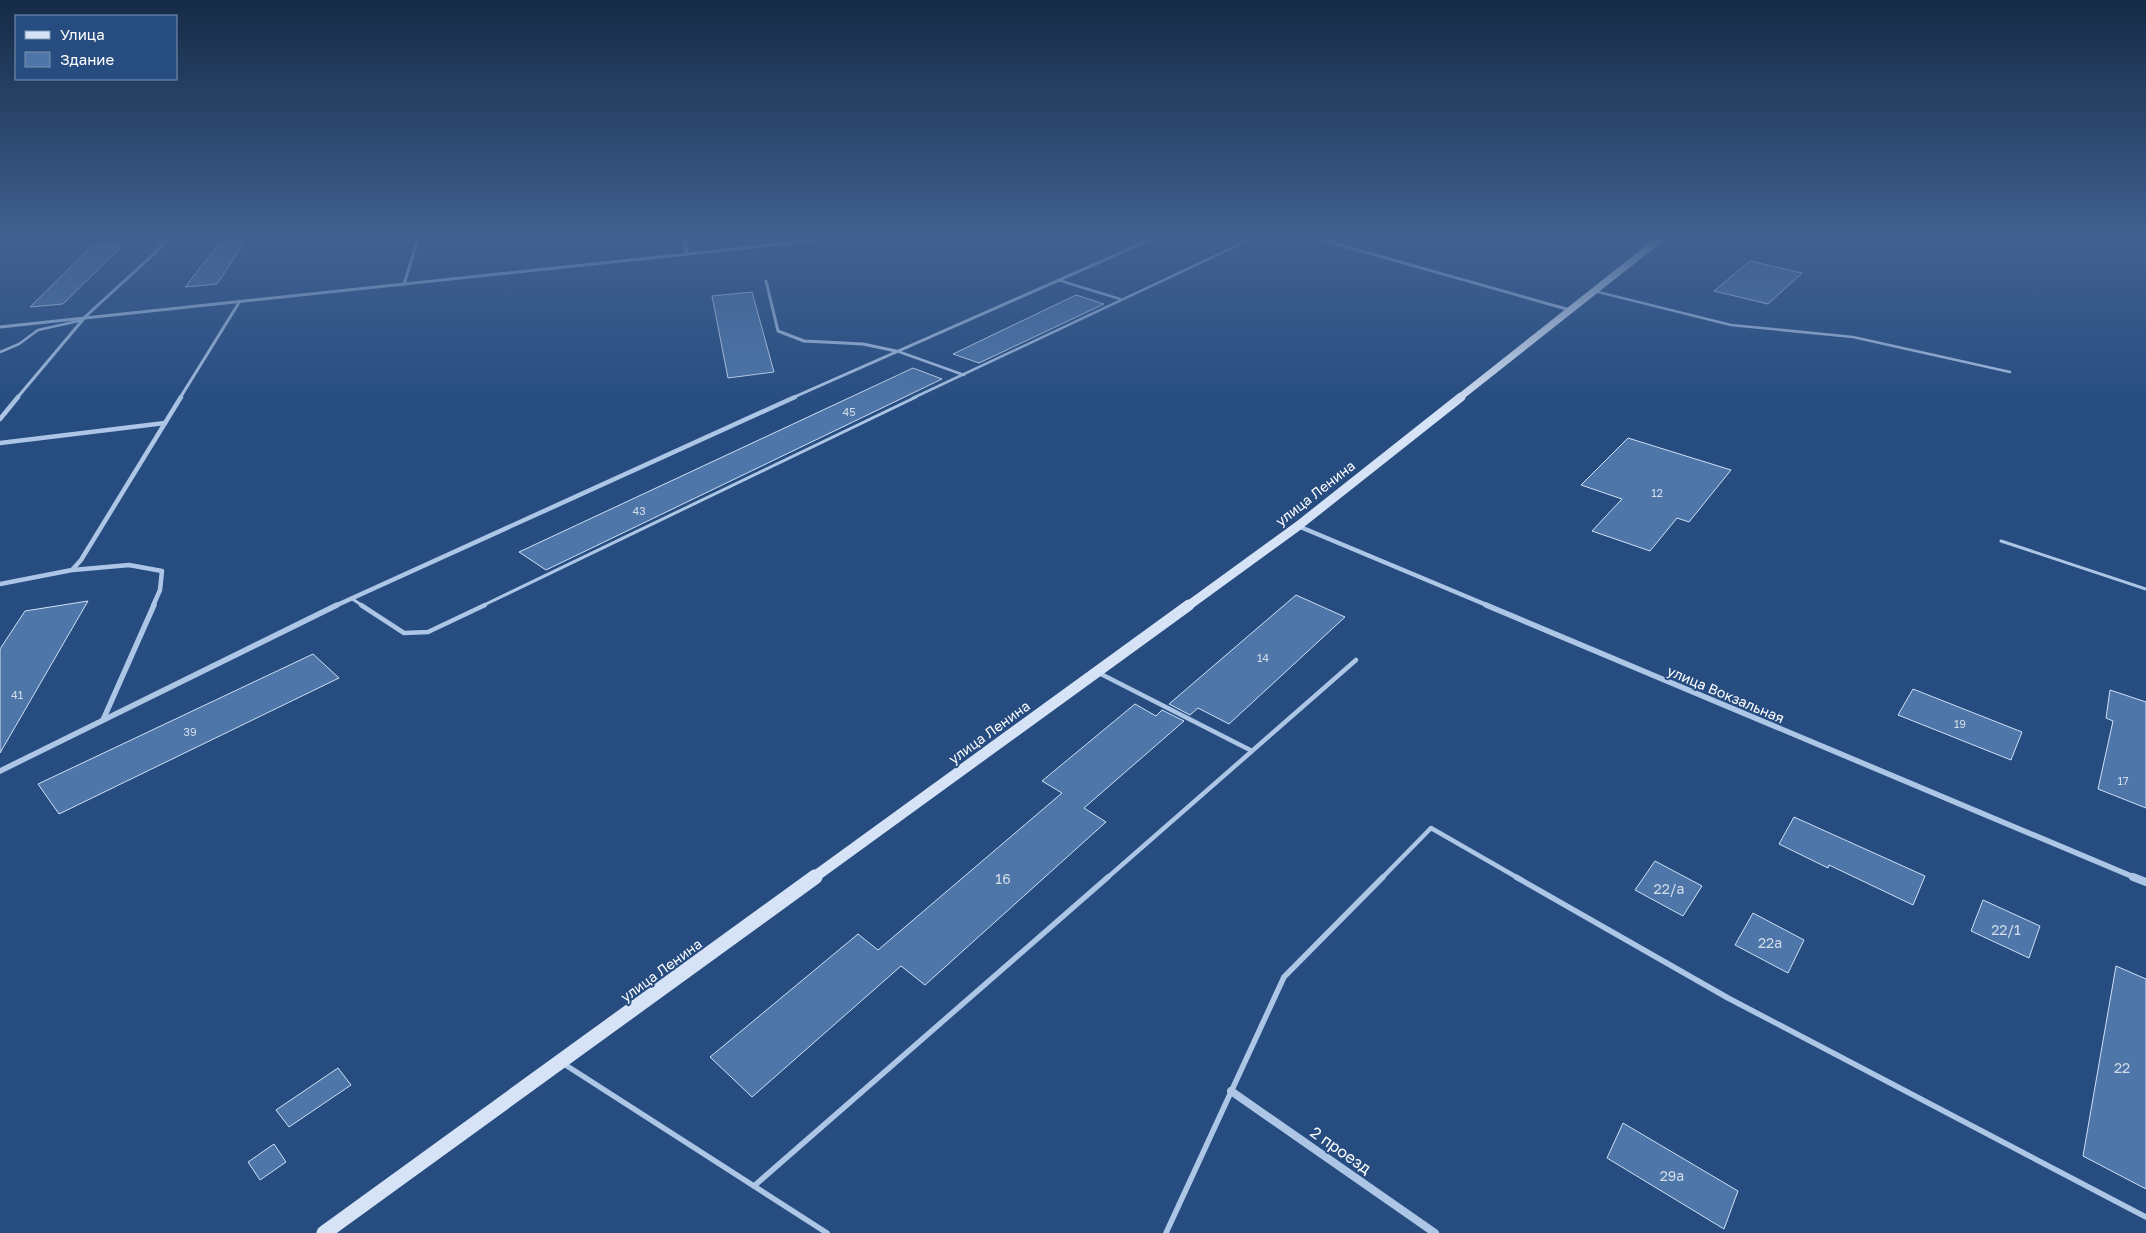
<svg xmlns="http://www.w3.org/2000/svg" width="2146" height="1233" viewBox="0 0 2146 1233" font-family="'Golos Text',sans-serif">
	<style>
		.building { fill: #4e76a9; stroke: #d0e0f5 }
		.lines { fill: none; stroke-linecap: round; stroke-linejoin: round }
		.lane-far3 { stroke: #adc6e6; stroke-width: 2.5 }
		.lane-far2 { stroke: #adc6e6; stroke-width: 3 }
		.lane-far1 { stroke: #adc6e6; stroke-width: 4.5 }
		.lane { stroke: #adc6e6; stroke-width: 5.5 }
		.street-far3 { stroke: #adc6e6; stroke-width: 3 }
		.street-far2 { stroke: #adc6e6; stroke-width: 4.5 }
		.street-far1 { stroke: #adc6e6; stroke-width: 5.5 }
		.street { stroke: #adc6e6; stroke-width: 8 }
		.secondary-far3 { stroke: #d6e3f6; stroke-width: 7 }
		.secondary-far2 { stroke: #d6e3f6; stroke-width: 9 }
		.secondary-far1 { stroke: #d6e3f6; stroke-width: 11 }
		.secondary { stroke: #d6e3f6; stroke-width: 15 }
		.labels { text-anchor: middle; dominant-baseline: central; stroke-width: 4; stroke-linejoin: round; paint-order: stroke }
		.number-label { font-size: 11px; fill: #d3ddea }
		.street-label { font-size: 14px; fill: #fff; stroke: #264c80 }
		.near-number-label { font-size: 14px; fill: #d3ddea }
		.near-street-label { font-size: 16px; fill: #fff; stroke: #264c80 }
	</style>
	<rect width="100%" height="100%" fill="#264c80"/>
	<g class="building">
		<polygon points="244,243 217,284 185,287 218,245"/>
		<polygon points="123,245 63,304 30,307 91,247"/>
		<polygon points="1750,261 1802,273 1768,304 1714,291"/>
		<polygon points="752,292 774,372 728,378 712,296"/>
		<polygon points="1076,295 1104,304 979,363 953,354"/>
		<polygon points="913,368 942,379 546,570 519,552"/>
		<polygon points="1628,438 1731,470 1689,522 1677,518 1650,551 1592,531 1622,499 1581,485"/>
		<polygon points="1296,595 1345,617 1229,724 1198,708 1190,715 1169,704"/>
		<polygon points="88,601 0,753 0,649 25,611"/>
		<polygon points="313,654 339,678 59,814 38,784"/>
		<polygon points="1913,689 2022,732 2011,760 1898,715"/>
		<polygon points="2110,690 2146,702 2146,808 2098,789 2113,721 2106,718"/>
		<polygon points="1135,704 1156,716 1162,710 1184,721 1084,808 1106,822 925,985 901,966 752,1097 710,1057 858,934 878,950 1062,793 1042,781"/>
		<polygon points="1794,817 1925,876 1913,905 1829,865 1828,868 1779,844"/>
		<polygon points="1655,861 1702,886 1683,916 1635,890"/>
		<polygon points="1983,900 2040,926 2029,958 1971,931"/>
		<polygon points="1753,913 1804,940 1788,973 1735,945"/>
		<polygon points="2116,966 2146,979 2146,1189 2083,1156"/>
		<polygon points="338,1068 351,1085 289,1127 276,1110"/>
		<polygon points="1623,1123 1738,1191 1724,1229 1607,1158"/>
		<polygon points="274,1144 286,1162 260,1180 248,1162"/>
	</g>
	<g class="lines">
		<g class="lane-far3">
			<polyline points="1058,280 1120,299"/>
			<polyline points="1594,291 1731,325 1853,337 2010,372"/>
			<polyline points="897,351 964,375"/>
			<polyline points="0,352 19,344 38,330 83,320"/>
			<polyline points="913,398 1251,239"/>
		</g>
		<g class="lane-far2">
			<polyline points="2001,541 2146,589"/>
			<polyline points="351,598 363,606"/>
			<polyline points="482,606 916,397"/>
		</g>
		<g class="lane-far1">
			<polyline points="361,605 404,633 428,632 485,605"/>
			<polyline points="1099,673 1252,751"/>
			<polyline points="1107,878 1356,660"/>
			<polyline points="1382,878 1431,828 1518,878"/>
		</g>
		<g class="lane">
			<polyline points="1516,877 1728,998 2146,1217"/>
			<polyline points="564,1064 827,1233"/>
			<polyline points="754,1186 1108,877"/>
			<polyline points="1166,1233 1284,977 1383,877"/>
		</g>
		<g class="street-far3">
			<polyline points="684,239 687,255"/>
			<polyline points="1319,239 1570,310"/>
			<polyline points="766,281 778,331 804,341 863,344 896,351"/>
			<polyline points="404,284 418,239"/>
			<polyline points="0,327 829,239"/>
			<polyline points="17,398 86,316 156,252 166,239"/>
			<polyline points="180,398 240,301"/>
			<polyline points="792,398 1152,239"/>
		</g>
		<g class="street-far2">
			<polyline points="0,419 18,397"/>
			<polyline points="0,443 165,423"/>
			<polyline points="1298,526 1489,606"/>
			<polyline points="73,570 129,565 162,571 160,590 153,606"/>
			<polyline points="0,584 72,570 81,560 181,397"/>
			<polyline points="335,606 795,397"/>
		</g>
		<g class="street-far1">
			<polyline points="1486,605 2136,878"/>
			<polyline points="103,720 154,605"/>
			<polyline points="0,771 337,605"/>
		</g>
		<g class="street">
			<polyline points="2133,877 2146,882"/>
			<polyline points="1231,1091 1435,1233"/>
		</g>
		<polyline class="secondary-far3" points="1459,398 1660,239"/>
		<polyline class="secondary-far2" points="1188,606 1298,526 1461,397"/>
		<polyline class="secondary-far1" points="813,878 1189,605"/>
		<polyline class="secondary" points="324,1233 815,877"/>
	</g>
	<linearGradient id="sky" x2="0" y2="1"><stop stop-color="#152a46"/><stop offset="0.58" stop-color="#416191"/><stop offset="1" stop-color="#416191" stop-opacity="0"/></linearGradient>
	<rect width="2146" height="412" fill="url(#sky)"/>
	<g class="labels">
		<g class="number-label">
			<text x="849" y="411">45</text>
			<text x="1657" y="492">12</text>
			<text x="639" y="510">43</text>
			<text x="1263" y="657">14</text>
			<text x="17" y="694">41</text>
			<text x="1960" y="723">19</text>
			<text x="190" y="731">39</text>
			<text x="2123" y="780">17</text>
		</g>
		<g class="street-label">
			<text transform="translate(1315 493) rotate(-38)">улица Ленина</text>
			<text transform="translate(1726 694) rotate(23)">улица Вокзальная</text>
			<text transform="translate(989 732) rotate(-36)">улица Ленина</text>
			<text transform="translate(661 970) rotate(-36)">улица Ленина</text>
		</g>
		<g class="near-number-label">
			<text x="1003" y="878">16</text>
			<text x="1669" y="888">22/а</text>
			<text x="2006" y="929">22/1</text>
			<text x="1770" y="942">22а</text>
			<text x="2122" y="1067">22</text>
			<text x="1672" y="1175">29а</text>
		</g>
		<g class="near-street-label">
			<text transform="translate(1341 1150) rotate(35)">2 проезд</text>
		</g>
	</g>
	<rect x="15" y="15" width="162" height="65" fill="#264c80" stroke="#7d94b3"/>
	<rect x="25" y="31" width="25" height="8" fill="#d6e3f6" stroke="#7d94b3"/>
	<text x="60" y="40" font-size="15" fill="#ffffff">Улица</text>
	<rect x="25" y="52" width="25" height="15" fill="#4e76a9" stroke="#7d94b3"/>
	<text x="60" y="65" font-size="15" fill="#ffffff">Здание</text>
</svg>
